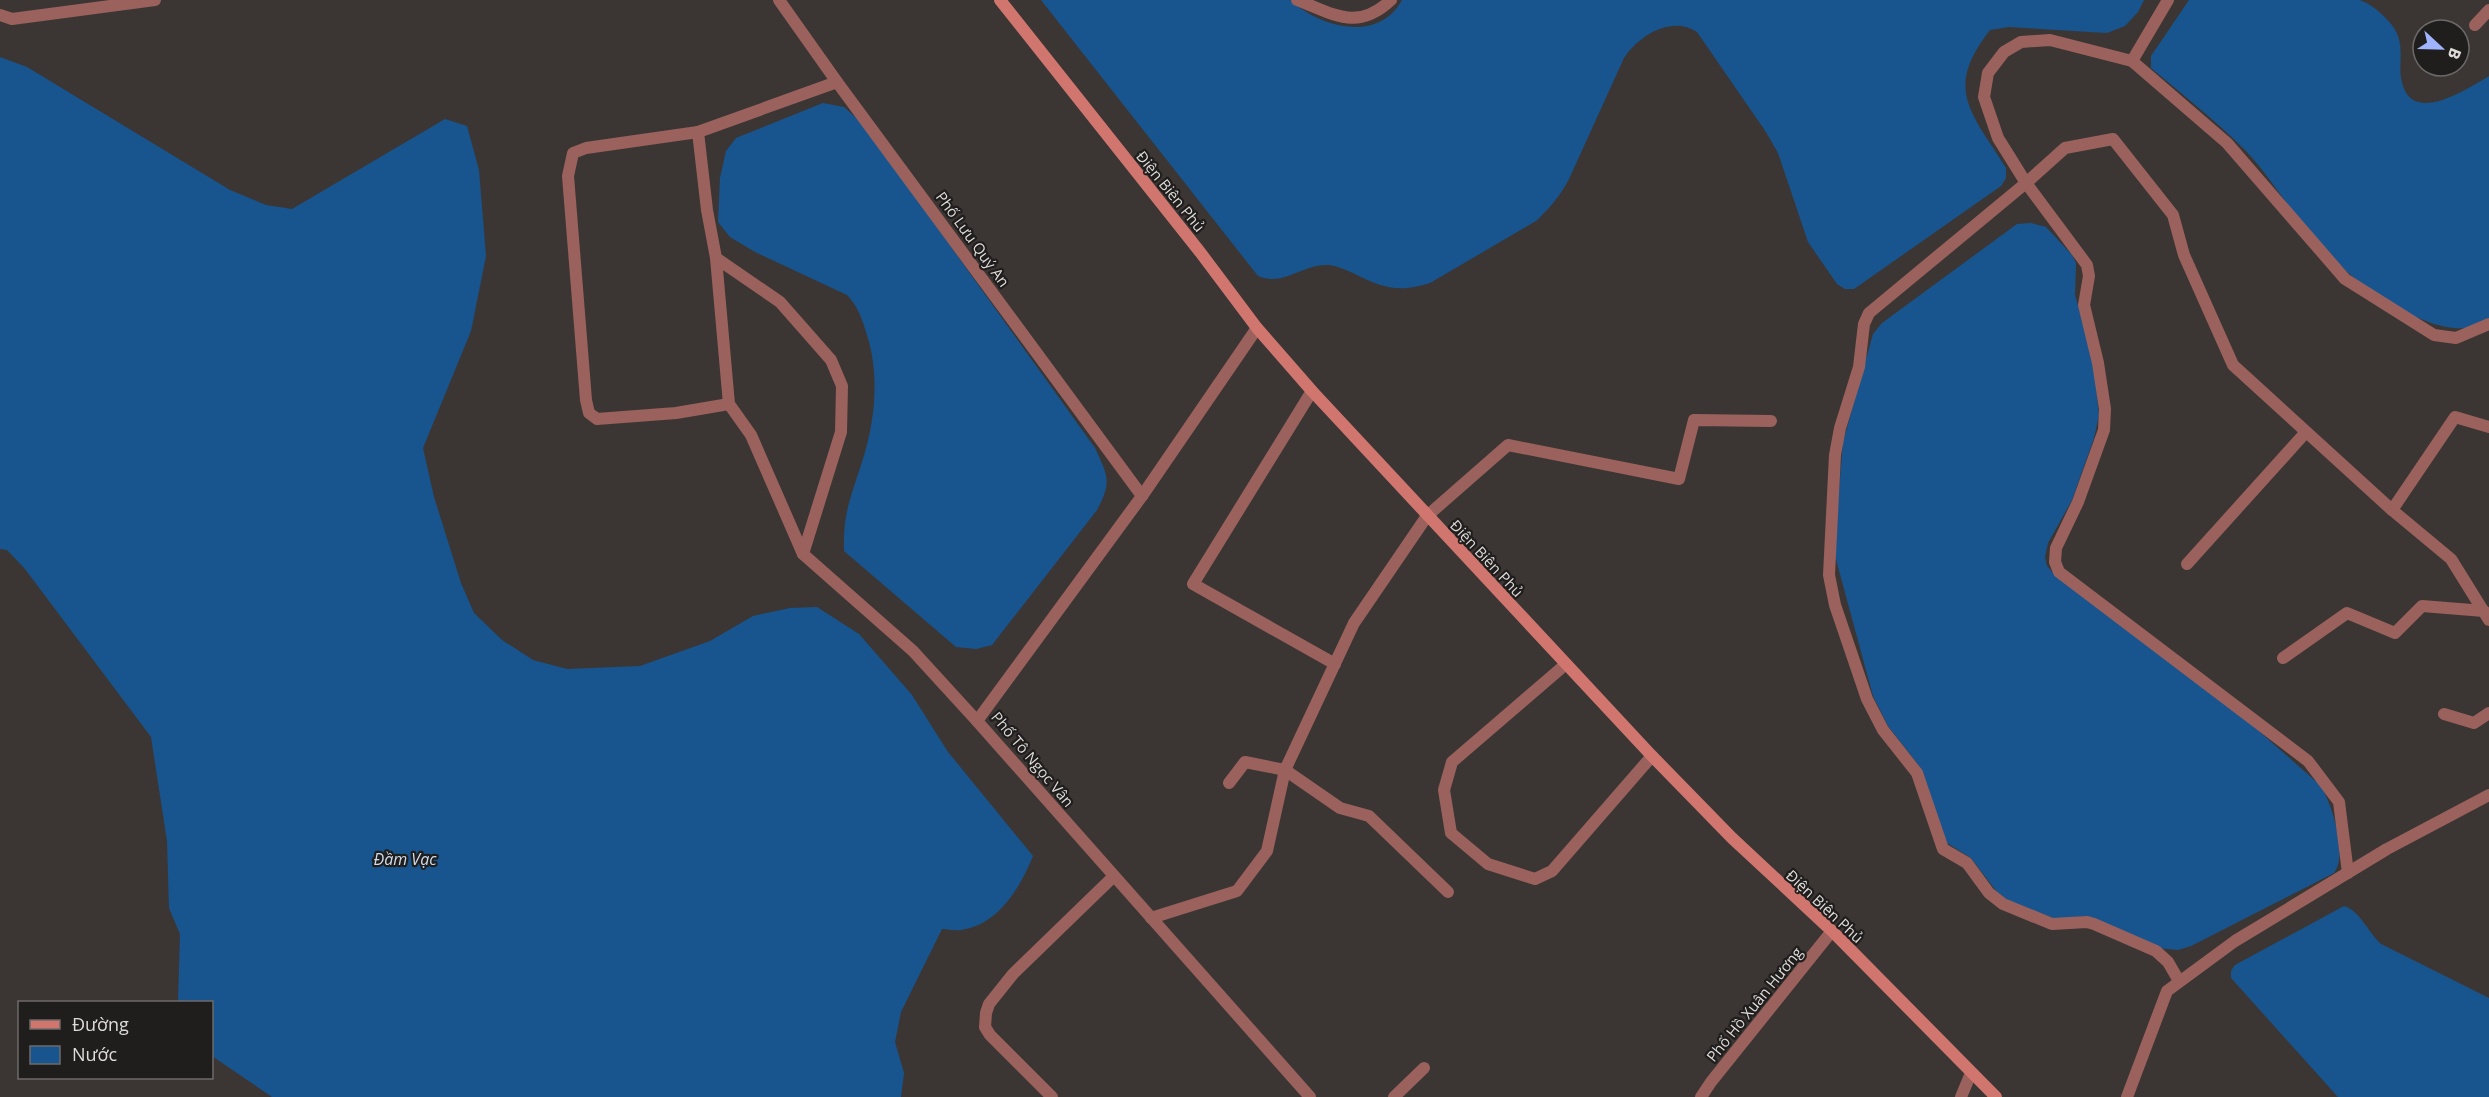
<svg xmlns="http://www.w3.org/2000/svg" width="2489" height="1097" viewBox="0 0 2489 1097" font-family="'Open Sans',sans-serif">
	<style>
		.water { fill: #18558e }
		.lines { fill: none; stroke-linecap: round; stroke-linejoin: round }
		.lane { stroke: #9b615c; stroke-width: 12 }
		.street { stroke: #9b615c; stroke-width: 12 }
		.secondary { stroke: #d1766f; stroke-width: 12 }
		.labels { text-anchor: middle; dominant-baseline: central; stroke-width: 4.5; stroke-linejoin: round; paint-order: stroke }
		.street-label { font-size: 15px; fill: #dedbd9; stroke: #201e1d }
		.water-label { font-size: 16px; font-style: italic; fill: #ceddee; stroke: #201e1d }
	</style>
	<rect width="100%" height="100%" fill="#3b3634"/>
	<g class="water">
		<path d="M 1041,0 L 1290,0 C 1320,27 1378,44 1402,0 L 2144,0 L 2138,12 L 2125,26 L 2107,33 L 2009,27 L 1990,30 C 1943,90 1972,113 2006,168 L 2006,178 L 2001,186 L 1854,289 L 1845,289 L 1837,284 L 1808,242 L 1778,153 L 1766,132 L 1697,32 C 1672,15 1639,35 1624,58 L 1569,179 C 1560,196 1550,208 1536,221 L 1430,283 C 1398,293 1383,288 1355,274 C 1346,270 1338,266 1329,265 C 1303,263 1284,287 1258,276 Z"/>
		<path d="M 2189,0 C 2231,0 2272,0 2313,0 C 2327,0 2346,0 2359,0 C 2372,3 2394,23 2398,36 C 2404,53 2397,70 2403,86 C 2415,124 2469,88 2489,76 L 2489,318 C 2484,321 2478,325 2473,327 C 2425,338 2347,277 2317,243 C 2291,213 2272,178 2244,149 C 2215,120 2182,94 2151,68 L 2151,56 Z"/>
		<path d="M 0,57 L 27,67 L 230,190 L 266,205 L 292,209 L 445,119 L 467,126 L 479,170 L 486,256 L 471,331 L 423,448 L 434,497 L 461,583 L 474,613 L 502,640 L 533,660 L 567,669 L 640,666 L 710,641 L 753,616 L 790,608 L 817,607 L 859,634 L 912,695 L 948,752 L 1033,856 C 1020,888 998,925 961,930 C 955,931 948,929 942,929 L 901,1012 L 895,1042 L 904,1073 L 901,1097 L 272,1097 L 212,1056 L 212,1002 L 178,1002 L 180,934 L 169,908 L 167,841 L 151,737 L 25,569 L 7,550 L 0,549 Z"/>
		<path d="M 823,103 L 844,107 L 863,124 L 1095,448 C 1108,476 1112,482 1097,510 L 992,645 L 976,649 L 956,647 L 844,551 C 843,512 851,497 862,462 C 875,422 880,376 867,335 C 862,319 859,308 847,295 L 755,252 L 730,237 L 718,222 L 720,178 L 726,151 L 736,138 Z"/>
		<path d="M 2031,223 L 2046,227 L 2072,255 L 2076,263 L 2075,295 L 2093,360 L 2099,415 L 2094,438 L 2072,500 L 2048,543 L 2045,557 L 2047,566 L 2054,574 L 2253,726 L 2320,785 C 2332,803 2348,855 2334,873 L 2191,946 L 2178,950 L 2157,948 L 2087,916 L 2056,919 L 2010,902 L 1997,892 L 1971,858 L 1947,843 L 1920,767 L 1888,726 L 1873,696 L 1834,552 L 1843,442 L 1873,334 L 1882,323 L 2017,224 Z"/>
		<path d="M 2344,906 C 2360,911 2368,932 2381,944 L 2489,998 L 2489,1097 L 2338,1097 L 2231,978 L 2231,971 L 2235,965 Z"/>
	</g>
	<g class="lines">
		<polyline class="lane" points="698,132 586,148 573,153 568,176 586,400 589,413 597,419 676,413 729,404"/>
		<g class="street">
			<polyline points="779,0 837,82 1142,496"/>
			<path d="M 1297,0 C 1334,14 1357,32 1391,0"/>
			<polyline points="0,15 12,19 155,0"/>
			<polyline points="2475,25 2489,10"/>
			<polyline points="2132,61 2168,0"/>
			<polyline points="716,258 729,404 751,435 803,554 913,651 977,721"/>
			<polyline points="1257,328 1142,496 977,721 1310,1097"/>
			<polyline points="1312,391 1193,584 1335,664"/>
			<polyline points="2392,510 2455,417 2489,427"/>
			<polyline points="803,554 841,432 842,386 831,360 780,302 716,258 707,210 698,132 837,82"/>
			<polyline points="2187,564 2306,432"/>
			<polyline points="2283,658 2347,613 2395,633 2422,606 2484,611"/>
			<polyline points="1566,664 1452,762 1444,790 1451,833 1488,864 1535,879 1552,871 1652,756"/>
			<polyline points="2444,714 2474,723 2489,713"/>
			<polyline points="1229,783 1245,762 1285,770 1340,808 1369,816 1448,892"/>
			<polyline points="2348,873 2339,802 2308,761 2059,572 2055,562 2056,548 2078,502 2104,430 2105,409 2098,363 2084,305 2089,276 2087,265 2026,183 1998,138 1984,97 1988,73 2004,52 2021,42 2050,40 2132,61 2227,143 2345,279 2434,335 2456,338 2489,324"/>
			<polyline points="1151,918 1237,891 1267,851 1285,770 1354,623 1427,516 1508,445 1679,479 1694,420 1771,421"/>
			<polyline points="2179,981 2168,962 2156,951 2094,924 2087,922 2052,924 2003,904 1989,893 1967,863 1943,849 1917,773 1883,730 1867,699 1835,605 1829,575 1835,455 1840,428 1859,367 1864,324 1869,313 2026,183 2065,148 2113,139 2173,215 2184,255 2233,365 2392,510 2451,559 2489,620"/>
			<polyline points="1052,1097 990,1035 985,1027 986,1013 989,1004 1013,974 1114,876"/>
			<polyline points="1394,1097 1424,1068"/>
			<polyline points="1701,1097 1711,1082 1832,931"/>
			<polyline points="1961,1097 1971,1073"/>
			<polyline points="2127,1097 2167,991 2235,941 2387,849 2489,795"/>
		</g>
		<polyline class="secondary" points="1000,0 1200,252 1257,328 1312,391 1652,756 1732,838 1832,931 1996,1097"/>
	</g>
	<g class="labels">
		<g class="street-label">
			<text transform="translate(1171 191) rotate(51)">Điện Biên Phủ</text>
			<text transform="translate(973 239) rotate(54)">Phố Lưu Quý An</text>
			<text transform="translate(1487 558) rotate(47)">Điện Biên Phủ</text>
			<text transform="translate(1033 759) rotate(50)">Phố Tô Ngọc Vân</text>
			<text transform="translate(1825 906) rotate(43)">Điện Biên Phủ</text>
			<text transform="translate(1754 1004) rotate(-51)">Phố Hồ Xuân Hương</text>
		</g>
		<g class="water-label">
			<text x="405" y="859">Đầm Vạc</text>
		</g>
	</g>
	<rect x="18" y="1001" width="195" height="78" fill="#201e1d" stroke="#6c6a68" stroke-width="1.5"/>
	<rect x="30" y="1020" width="30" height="9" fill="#d1766f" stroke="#6c6a68" stroke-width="1.5"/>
	<text x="72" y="1031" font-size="18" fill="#dedbd9">Đường</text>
	<rect x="30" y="1046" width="30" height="18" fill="#18558e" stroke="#6c6a68" stroke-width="1.5"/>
	<text x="72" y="1061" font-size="18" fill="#dedbd9">Nước</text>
	<g transform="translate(2441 48) rotate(112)"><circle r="28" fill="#201e1d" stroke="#6c6a68" stroke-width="1.5"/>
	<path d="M0-4.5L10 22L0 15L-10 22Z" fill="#a0b3fd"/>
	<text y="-9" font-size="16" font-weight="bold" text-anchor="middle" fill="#dedbd9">B</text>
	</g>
</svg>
